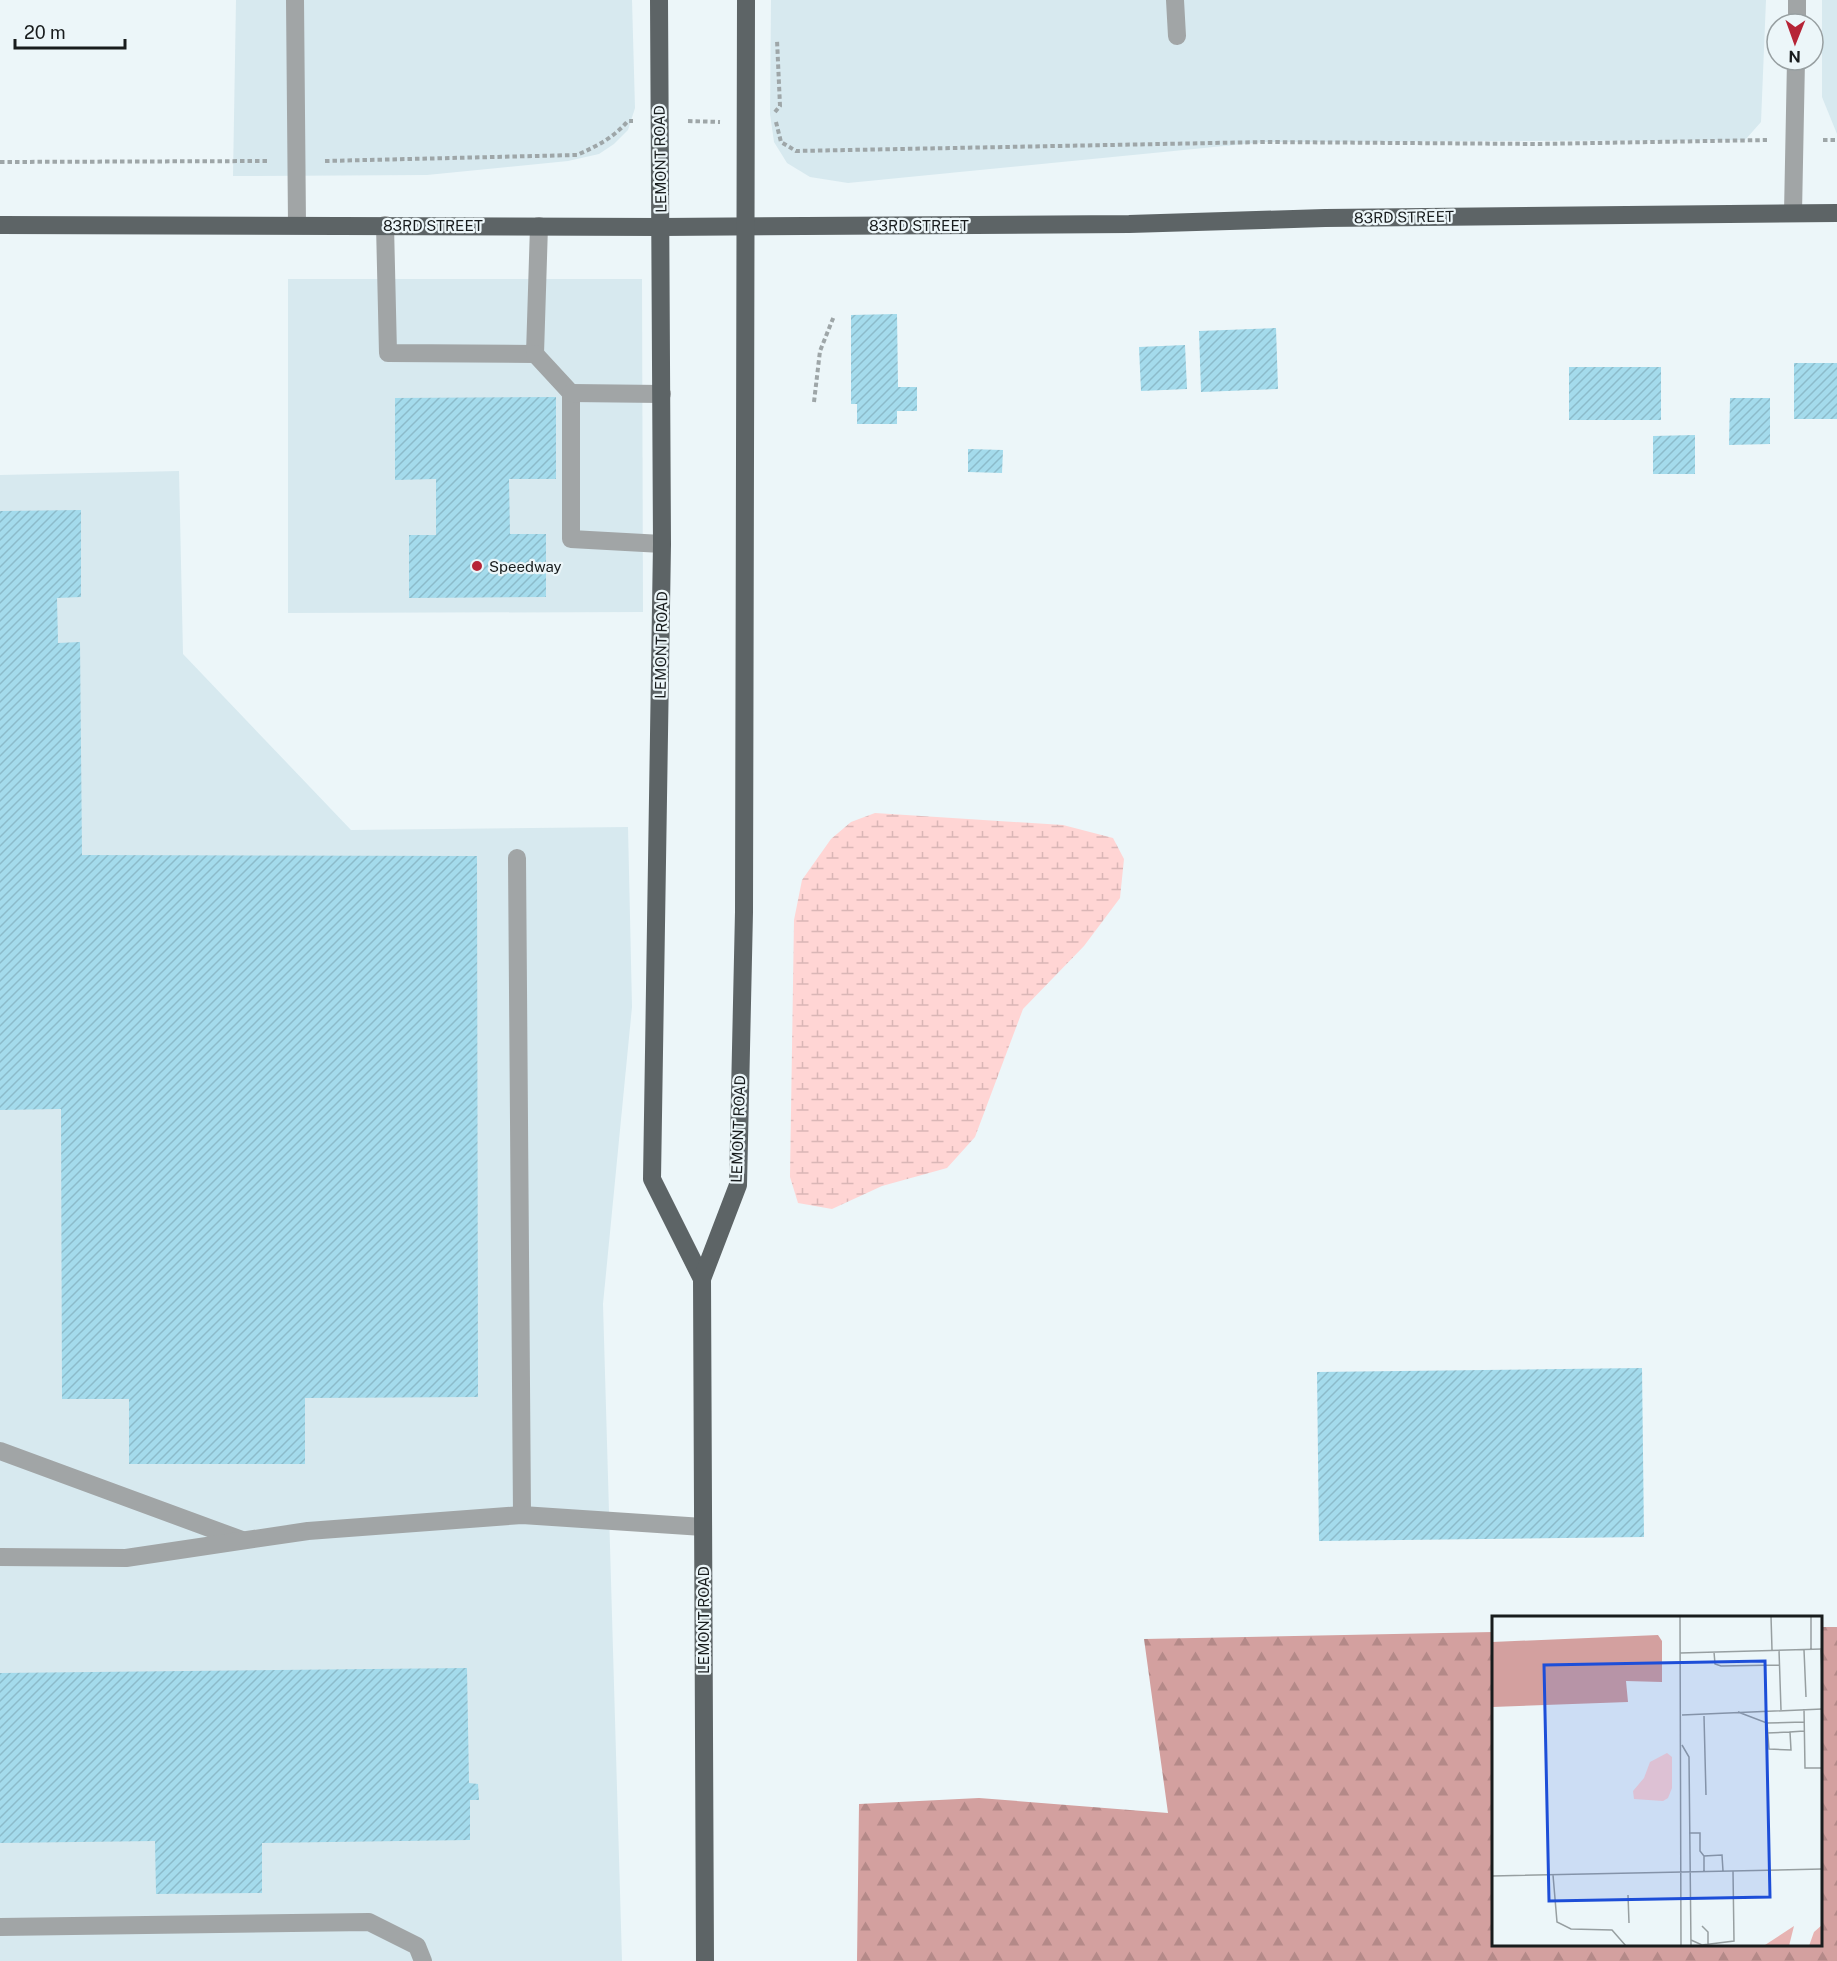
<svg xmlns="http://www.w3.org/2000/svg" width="1837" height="1961" viewBox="0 0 1837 1961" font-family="'Public Sans',sans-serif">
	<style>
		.built { fill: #d7e9ef }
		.forest { fill: url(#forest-firs) }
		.wetland { fill: url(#wetland-marsh) }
		.building { fill: url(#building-hatch) }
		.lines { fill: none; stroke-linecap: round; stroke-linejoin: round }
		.path { stroke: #9ea6a8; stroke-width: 4; stroke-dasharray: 4.5 3; stroke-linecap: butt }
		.minor { stroke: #a1a5a6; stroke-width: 18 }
		.major { stroke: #5d6466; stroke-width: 18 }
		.poi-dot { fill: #b62436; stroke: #ecf6f9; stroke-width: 2 }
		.labels { text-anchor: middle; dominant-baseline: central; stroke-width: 4.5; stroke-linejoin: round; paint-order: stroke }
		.street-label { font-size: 15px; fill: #181c1d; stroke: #ecf6f9 }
		.poi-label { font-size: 15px; fill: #181c1d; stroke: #ecf6f9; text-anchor: start }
		.inset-road { fill: none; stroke: #979fa1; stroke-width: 1.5 }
		.view { fill: #1d4ed8; fill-opacity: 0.15; stroke: #1d4ed8; stroke-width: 3 }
		.inset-edge { fill: none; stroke: #181c1d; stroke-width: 3 }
	</style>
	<defs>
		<pattern id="forest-firs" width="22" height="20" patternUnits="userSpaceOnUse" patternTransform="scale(1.5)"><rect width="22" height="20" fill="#d3a09f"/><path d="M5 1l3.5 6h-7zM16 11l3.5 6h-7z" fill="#b48988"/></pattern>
		<pattern id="wetland-marsh" width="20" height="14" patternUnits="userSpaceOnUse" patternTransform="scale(1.5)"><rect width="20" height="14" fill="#ffd5d4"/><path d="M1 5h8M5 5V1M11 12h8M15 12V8" fill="none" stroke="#dab6b6"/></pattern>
		<pattern id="building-hatch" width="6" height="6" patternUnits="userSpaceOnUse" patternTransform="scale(1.5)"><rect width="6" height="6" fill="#a4dbec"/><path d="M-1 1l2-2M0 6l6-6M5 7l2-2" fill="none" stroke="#8cbbca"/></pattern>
	</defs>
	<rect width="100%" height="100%" fill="#ecf6f9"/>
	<g class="built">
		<polygon points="236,0 632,0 635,108 628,130 614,144 599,154 568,161 427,175 233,176"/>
		<polygon points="771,0 1766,0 1761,122 1745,140 1265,142 848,183 810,177 787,163 774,142 770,114"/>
		<polygon points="1822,0 1837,0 1837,134 1822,97"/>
		<polygon points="288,279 642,279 643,612 288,613"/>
		<polygon points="179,471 183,654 351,830 628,827 632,1007 603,1304 622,1961 0,1961 0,475"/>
	</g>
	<polygon class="forest" points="1821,1627 1837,1627 1837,1961 857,1961 859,1804 979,1798 1168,1813 1144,1639 1493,1632 1494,1944 1820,1944"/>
	<polygon class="wetland" points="875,813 1063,825 1113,838 1124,859 1120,898 1084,946 1023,1009 975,1137 947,1168 882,1186 832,1209 798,1203 790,1177 794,920 802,880 831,839 851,822"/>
	<g class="building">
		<polygon points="897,314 898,387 917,387 917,411 897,411 897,424 857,424 857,404 851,404 851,315"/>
		<polygon points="1276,328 1278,389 1201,392 1199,331"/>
		<polygon points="1185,345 1187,389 1141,391 1139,347"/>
		<rect x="1794" y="363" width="43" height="56"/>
		<rect x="1569" y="367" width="92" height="53"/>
		<polygon points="556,397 556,479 509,479 510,534 546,534 546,597 409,598 409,535 436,535 436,479 395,480 395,398"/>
		<polygon points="1730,398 1770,398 1770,444 1729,445"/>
		<polygon points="1695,435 1695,474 1653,474 1653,436"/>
		<polygon points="968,449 1003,450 1002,473 968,472"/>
		<polygon points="81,510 81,597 57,598 58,643 80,642 82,855 477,856 478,1397 305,1398 305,1464 129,1464 129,1399 62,1399 61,1109 0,1110 0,511"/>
		<polygon points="1642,1368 1644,1537 1319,1541 1317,1372"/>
		<polygon points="467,1668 469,1783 478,1784 479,1800 470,1800 470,1840 262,1843 262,1893 156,1894 155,1841 0,1843 0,1673"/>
	</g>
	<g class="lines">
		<g class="path">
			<polyline points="775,112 780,106 777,40"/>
			<polyline points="688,121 720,122"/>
			<polyline points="776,122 781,142 796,151 1265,142 1538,144 1767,140"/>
			<polyline points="1823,140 1837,140"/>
			<path d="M 325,161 L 577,155 C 597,146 613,138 628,121 L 633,121"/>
			<polyline points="0,162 269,161"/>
			<polyline points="814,402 820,351 834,316"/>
		</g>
		<g class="minor">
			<polyline points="295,0 297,224"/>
			<polyline points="1175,0 1177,36"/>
			<polyline points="1797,24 1797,0"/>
			<polyline points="1793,213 1796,60"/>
			<polyline points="385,225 388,353 535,354 539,226"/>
			<polyline points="535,354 571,393 571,539 662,544"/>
			<polyline points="571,393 662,394"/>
			<polyline points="517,858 522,1515"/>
			<polyline points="0,1451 242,1540"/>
			<polyline points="0,1557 126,1558 308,1531 522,1515 703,1527"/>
			<polyline points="0,1927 369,1922 417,1946 423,1961"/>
		</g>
		<g class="major">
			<polyline points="659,0 662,544 652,1179 702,1279"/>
			<polyline points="0,225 661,227 1129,224 1325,218 1837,213"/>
			<polyline points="705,1961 702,1279 738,1185 744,912 746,0"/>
		</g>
	</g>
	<circle class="poi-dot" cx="477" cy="566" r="6"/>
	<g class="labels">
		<g class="street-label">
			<text transform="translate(660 159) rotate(-91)">LEMONT ROAD</text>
			<text transform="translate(1404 217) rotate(-1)">83RD STREET</text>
			<text x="433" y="225">83RD STREET</text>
			<text x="919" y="225">83RD STREET</text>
			<text transform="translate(661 645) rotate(-89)">LEMONT ROAD</text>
			<text transform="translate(738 1129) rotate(-88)">LEMONT ROAD</text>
			<text transform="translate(703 1620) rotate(-90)">LEMONT ROAD</text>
		</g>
		<g class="poi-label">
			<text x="489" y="566">Speedway</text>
		</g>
	</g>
	<g transform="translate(1492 1616)">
		<rect width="330" height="330" fill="#ecf6f9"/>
		<path d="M 166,19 L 170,25 L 170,66 L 134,65 L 136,86 L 0,91 L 0,26 Z" fill="#d3a09f"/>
		<path d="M 175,137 L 180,141 L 180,172 L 176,182 L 171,185 L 142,183 L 141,175 L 152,162 L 158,146 Z" fill="#ffd5d4"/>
		<path d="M 330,309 L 330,330 L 317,330 L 322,316 ZM 302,310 L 297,330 L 273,330 L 273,329 Z" fill="#e7b3b2"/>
		<path class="inset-road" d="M 188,0 L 189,330M 279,0 L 280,34M 319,33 L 319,0M 329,33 L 330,60M 287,34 L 289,94M 312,34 L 314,81M 222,36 L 223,48 L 229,50 L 287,49M 188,37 L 330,33M 312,93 L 313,152 L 330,152M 246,96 L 275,107 L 277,133 L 299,134 L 298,116 L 312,115M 190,99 L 330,93M 212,100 L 214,179M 275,107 L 312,106M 275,117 L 298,116M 190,129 L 197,141 L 199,330M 197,217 L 208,217 L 208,235 L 212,240M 212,255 L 212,240 L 230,239 L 231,255M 61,259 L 65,306 L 79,313 L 120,314 L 134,330M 0,260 L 330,253M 136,279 L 137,307M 210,310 L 216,316 L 216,328M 199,324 L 210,329 L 242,325 L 241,255"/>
		<path class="view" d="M 273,45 L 278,281 L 57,285 L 52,49 Z"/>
		<rect width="330" height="330" class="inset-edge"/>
	</g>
	<g transform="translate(1795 42) rotate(181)"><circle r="28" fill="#ecf6f9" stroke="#979fa1" stroke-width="1.5"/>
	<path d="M0-4.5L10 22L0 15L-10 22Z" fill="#b62436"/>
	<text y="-9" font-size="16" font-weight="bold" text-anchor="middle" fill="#181c1d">N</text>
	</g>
	<path d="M15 39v9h110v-9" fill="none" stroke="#181c1d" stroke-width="3"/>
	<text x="24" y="39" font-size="18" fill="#181c1d" stroke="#ecf6f9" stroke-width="4.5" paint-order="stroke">20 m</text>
</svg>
